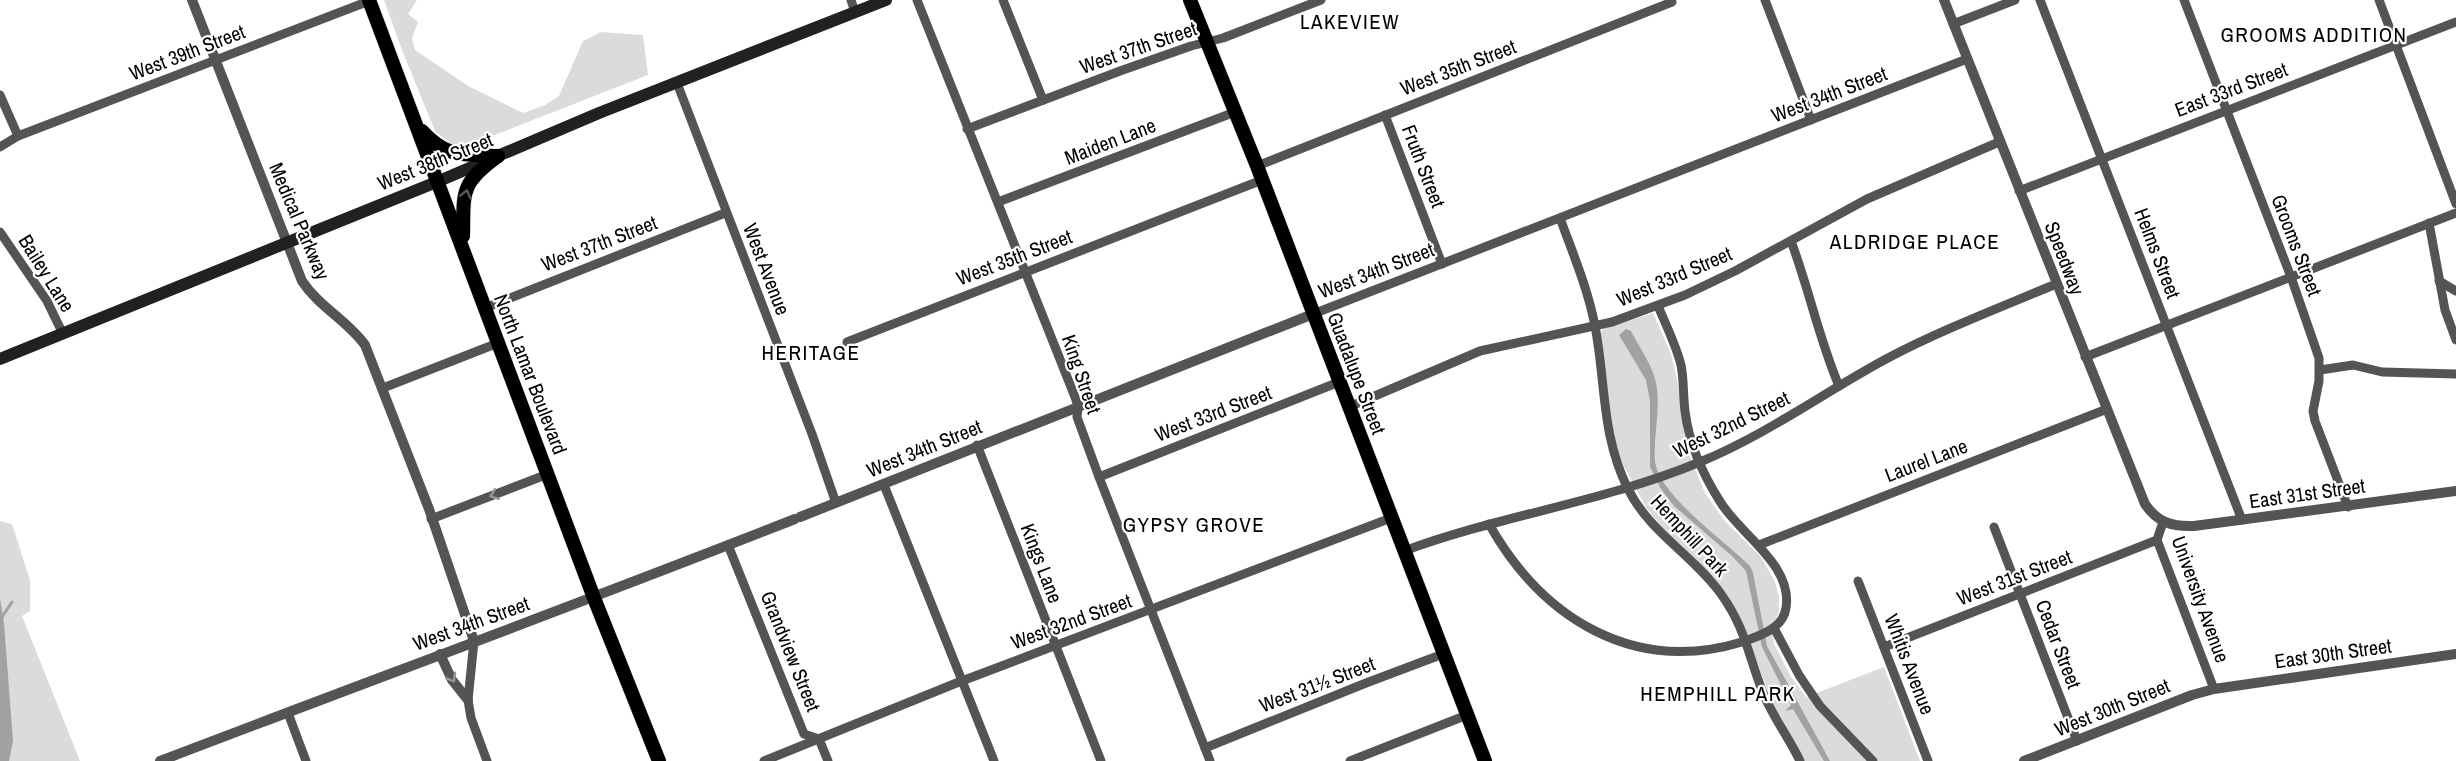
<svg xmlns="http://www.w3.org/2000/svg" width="2456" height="761" viewBox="0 0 2456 761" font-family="'Archivo Narrow',sans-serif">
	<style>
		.green { fill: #dbdbdb }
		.water { fill: #a2a2a2 }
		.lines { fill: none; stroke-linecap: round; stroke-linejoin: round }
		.stream { stroke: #a2a2a2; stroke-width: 3 }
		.primary-casing { stroke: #dbdbdb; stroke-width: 15 }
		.minor { stroke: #545454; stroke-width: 9 }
		.tertiary { stroke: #545454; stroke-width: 10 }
		.secondary { stroke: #212121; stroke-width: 12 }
		.primary { stroke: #000; stroke-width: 14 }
		.oneway { stroke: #595959 }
		.oneway2 { stroke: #989898 }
		.labels { text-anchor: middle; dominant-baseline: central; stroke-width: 4.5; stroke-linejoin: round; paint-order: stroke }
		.street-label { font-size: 20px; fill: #000; stroke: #fff }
		.neighbourhood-label { font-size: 21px; letter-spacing: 1.5px; fill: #000; stroke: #fff }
	</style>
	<rect width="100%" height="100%" fill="#fff"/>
	<g class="green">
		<polygon points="384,0 417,0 408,14 418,22 412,38 415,50 468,86 523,113 545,105 559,96 583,41 601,32 643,35 648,75 464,147 453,146 435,131 402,50"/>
		<polygon points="1653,313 1671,354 1677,379 1686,447 1705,493 1724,520 1761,557 1775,582 1779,596 1779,612 1772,628 1774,644 1791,677 1806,697 1884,667 1920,761 1803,761 1774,707 1740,617 1715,578 1664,529 1647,509 1621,461 1613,433 1609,408 1601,332 1603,329"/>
		<polygon points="0,521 12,524 30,580 30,611 22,616 80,761 0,761"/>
	</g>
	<g class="water">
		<path d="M 1626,329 L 1631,331 C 1640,349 1655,368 1657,389 C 1660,413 1653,438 1655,462 C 1660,496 1725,541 1750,566 L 1753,573 L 1767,646 L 1830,761 L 1824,761 L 1793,709 L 1785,711 L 1791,705 L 1762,647 L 1746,571 L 1732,556 L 1674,506 L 1661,489 L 1650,467 L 1650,401 L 1646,380 L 1619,335 Z"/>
		<polygon points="0,598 4,623 13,741 9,761 0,761"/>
	</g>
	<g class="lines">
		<polyline class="stream" points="0,620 12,602"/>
		<defs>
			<g id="primary">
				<polyline points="369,0 594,598 659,761"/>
				<polyline points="1190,0 1257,166 1485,761"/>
				<path d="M 422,131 C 448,159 462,154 498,156"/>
				<path d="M 463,236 C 464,193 459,184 498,156"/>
			</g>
		</defs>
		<use href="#primary" class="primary-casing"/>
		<g class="minor">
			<polyline points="851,0 855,12"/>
			<polyline points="917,0 1075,397 1078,406 1077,417 1099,477 1210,761"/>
			<polyline points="1003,0 1043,100"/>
			<polyline points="1765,0 1811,120"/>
			<polyline points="2040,0 2242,520"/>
			<polyline points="2184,0 2291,277 2319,358 2319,381 2313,411 2315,421 2348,507"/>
			<polyline points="2379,0 2456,204"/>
			<polyline points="1953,24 2015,0"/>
			<polyline points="677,83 812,434 836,503"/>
			<polyline points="0,95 18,136"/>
			<polyline points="1385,115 1442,264"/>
			<polyline points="967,129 1120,71 1191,46 1223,38 1321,0"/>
			<polyline points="0,147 18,136 369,1"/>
			<polyline points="1257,166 1672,2 1671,0"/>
			<polyline points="2019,191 2456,22"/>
			<polyline points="998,202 1235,112"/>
			<path d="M 1560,218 C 1573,254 1588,289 1595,326 C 1606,383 1601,435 1628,489 C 1650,533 1693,555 1721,594 C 1746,629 1748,655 1763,693 C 1773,717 1789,738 1800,761"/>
			<polyline points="2429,223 2445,310 2456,340"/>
			<polyline points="0,232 47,301 63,334"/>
			<path d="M 1791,241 C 1809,289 1819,339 1839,386"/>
			<polyline points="2439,281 2456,291"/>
			<polyline points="485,308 725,213"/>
			<polyline points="1313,314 1967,59"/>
			<polyline points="847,342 1262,180"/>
			<polyline points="2085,357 2456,213"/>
			<polyline points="2320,370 2353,365 2382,372 2456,374"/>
			<polyline points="383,388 498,343"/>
			<polyline points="1349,407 1480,351 1612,322 1685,295 1735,271 1867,199 1999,142"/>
			<polyline points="977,445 1101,761"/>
			<polyline points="1099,477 1339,382"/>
			<polyline points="884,485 994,761"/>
			<polyline points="431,519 548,474"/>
			<polyline points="2163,522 2157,540 2214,689"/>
			<path d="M 1489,524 C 1542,618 1633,675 1742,642 C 1759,636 1783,629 1786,608 C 1793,565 1741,535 1721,503 C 1703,475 1689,444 1685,411 C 1683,396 1684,380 1681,365 C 1676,345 1666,325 1658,306"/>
			<polyline points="1994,527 2077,741"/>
			<polyline points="728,545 804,734 819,739 828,761"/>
			<polyline points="1759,545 2107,409"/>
			<path d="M 1404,551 C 1501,515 1604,502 1700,462 C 1766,435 1823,393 1886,359 C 1941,330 1999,308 2056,284"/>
			<polyline points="1858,581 1928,761"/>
			<polyline points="1774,628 1799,675 1820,706 1873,761"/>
			<polyline points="474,641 468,700 471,718 487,761"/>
			<polyline points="1884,647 2157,540"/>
			<polyline points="288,713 306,761"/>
			<polyline points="1205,748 1366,683 1443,654"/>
			<polyline points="764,761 954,684 1391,518"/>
			<polyline points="1350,761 1467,715"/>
		</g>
		<g class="tertiary">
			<path d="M 192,0 L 302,281 C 319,307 347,320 365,345 L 429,509 L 474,641"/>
			<path d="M 1944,0 L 2145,504 C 2157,522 2172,527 2194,526 L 2456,491"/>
			<polyline points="800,517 1313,314"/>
			<polyline points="440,654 452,680 468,700"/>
			<path d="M 160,761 C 372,680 584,602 795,519"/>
			<polyline points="2024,761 2192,695 2214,689 2456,654"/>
		</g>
		<polyline class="secondary" points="0,359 439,181 599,113 886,0"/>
		<use href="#primary" class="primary"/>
	</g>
	<defs><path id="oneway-chevron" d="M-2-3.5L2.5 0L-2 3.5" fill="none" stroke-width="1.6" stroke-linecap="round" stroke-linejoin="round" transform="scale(1.5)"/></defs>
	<use class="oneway" href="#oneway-chevron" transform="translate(466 194) rotate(-76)"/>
	<g class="oneway2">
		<use href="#oneway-chevron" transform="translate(494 495) rotate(159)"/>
		<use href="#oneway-chevron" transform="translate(452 678) rotate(60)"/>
	</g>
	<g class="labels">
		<g class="street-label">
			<text transform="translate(1138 47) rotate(-19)">West 37th Street</text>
			<text transform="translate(187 52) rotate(-21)">West 39th Street</text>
			<text transform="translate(1458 67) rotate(-21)">West 35th Street</text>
			<text transform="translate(2231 89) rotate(-21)">East 33rd Street</text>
			<text transform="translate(1829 94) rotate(-21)">West 34th Street</text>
			<text transform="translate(1110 141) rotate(-21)">Maiden Lane</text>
			<text transform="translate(435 161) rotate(-22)">West 38th Street</text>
			<text transform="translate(1424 166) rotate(69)">Fruth Street</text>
			<text transform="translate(300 221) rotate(67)">Medical Parkway</text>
			<text transform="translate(599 243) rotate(-21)">West 37th Street</text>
			<text transform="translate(2297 245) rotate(69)">Grooms Street</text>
			<text transform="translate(2158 253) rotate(69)">Helms Street</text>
			<text transform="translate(1014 257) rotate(-21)">West 35th Street</text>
			<text transform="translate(2065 258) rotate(69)">Speedway</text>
			<text transform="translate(767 269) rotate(69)">West Avenue</text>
			<text transform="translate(1376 270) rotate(-21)">West 34th Street</text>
			<text transform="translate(47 273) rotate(58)">Bailey Lane</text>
			<text transform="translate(1674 276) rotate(-23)">West 33rd Street</text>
			<text transform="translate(1357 373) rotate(69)">Guadalupe Street</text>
			<text transform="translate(531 374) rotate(69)">North Lamar Boulevard</text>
			<text transform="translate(1082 374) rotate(71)">King Street</text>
			<text transform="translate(1213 413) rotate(-21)">West 33rd Street</text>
			<text transform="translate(1731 424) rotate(-26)">West 32nd Street</text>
			<text transform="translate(924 448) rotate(-22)">West 34th Street</text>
			<text transform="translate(1926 460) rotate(-21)">Laurel Lane</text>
			<text transform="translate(2307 493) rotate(-8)">East 31st Street</text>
			<text transform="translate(1690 535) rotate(47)">Hemphill Park</text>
			<text transform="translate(1042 563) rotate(69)">Kings Lane</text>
			<text transform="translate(2014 577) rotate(-21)">West 31st Street</text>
			<text transform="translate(2201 599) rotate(70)">University Avenue</text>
			<text transform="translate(1071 621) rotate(-20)">West 32nd Street</text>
			<text transform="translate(471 623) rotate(-20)">West 34th Street</text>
			<text transform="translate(2059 644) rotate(69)">Cedar Street</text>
			<text transform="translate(791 651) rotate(68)">Grandview Street</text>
			<text transform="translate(2333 653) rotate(-8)">East 30th Street</text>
			<text transform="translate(1910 664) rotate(69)">Whitis Avenue</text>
			<text transform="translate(1317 684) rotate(-21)">West 31½ Street</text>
			<text transform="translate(2112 707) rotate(-22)">West 30th Street</text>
		</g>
		<g class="neighbourhood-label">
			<text x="1350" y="21">LAKEVIEW</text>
			<text x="2314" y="34">GROOMS ADDITION</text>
			<text x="1915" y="241">ALDRIDGE PLACE</text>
			<text x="811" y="352">HERITAGE</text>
			<text x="1194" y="524">GYPSY GROVE</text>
			<text x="1718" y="693">HEMPHILL PARK</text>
		</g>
	</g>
</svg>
